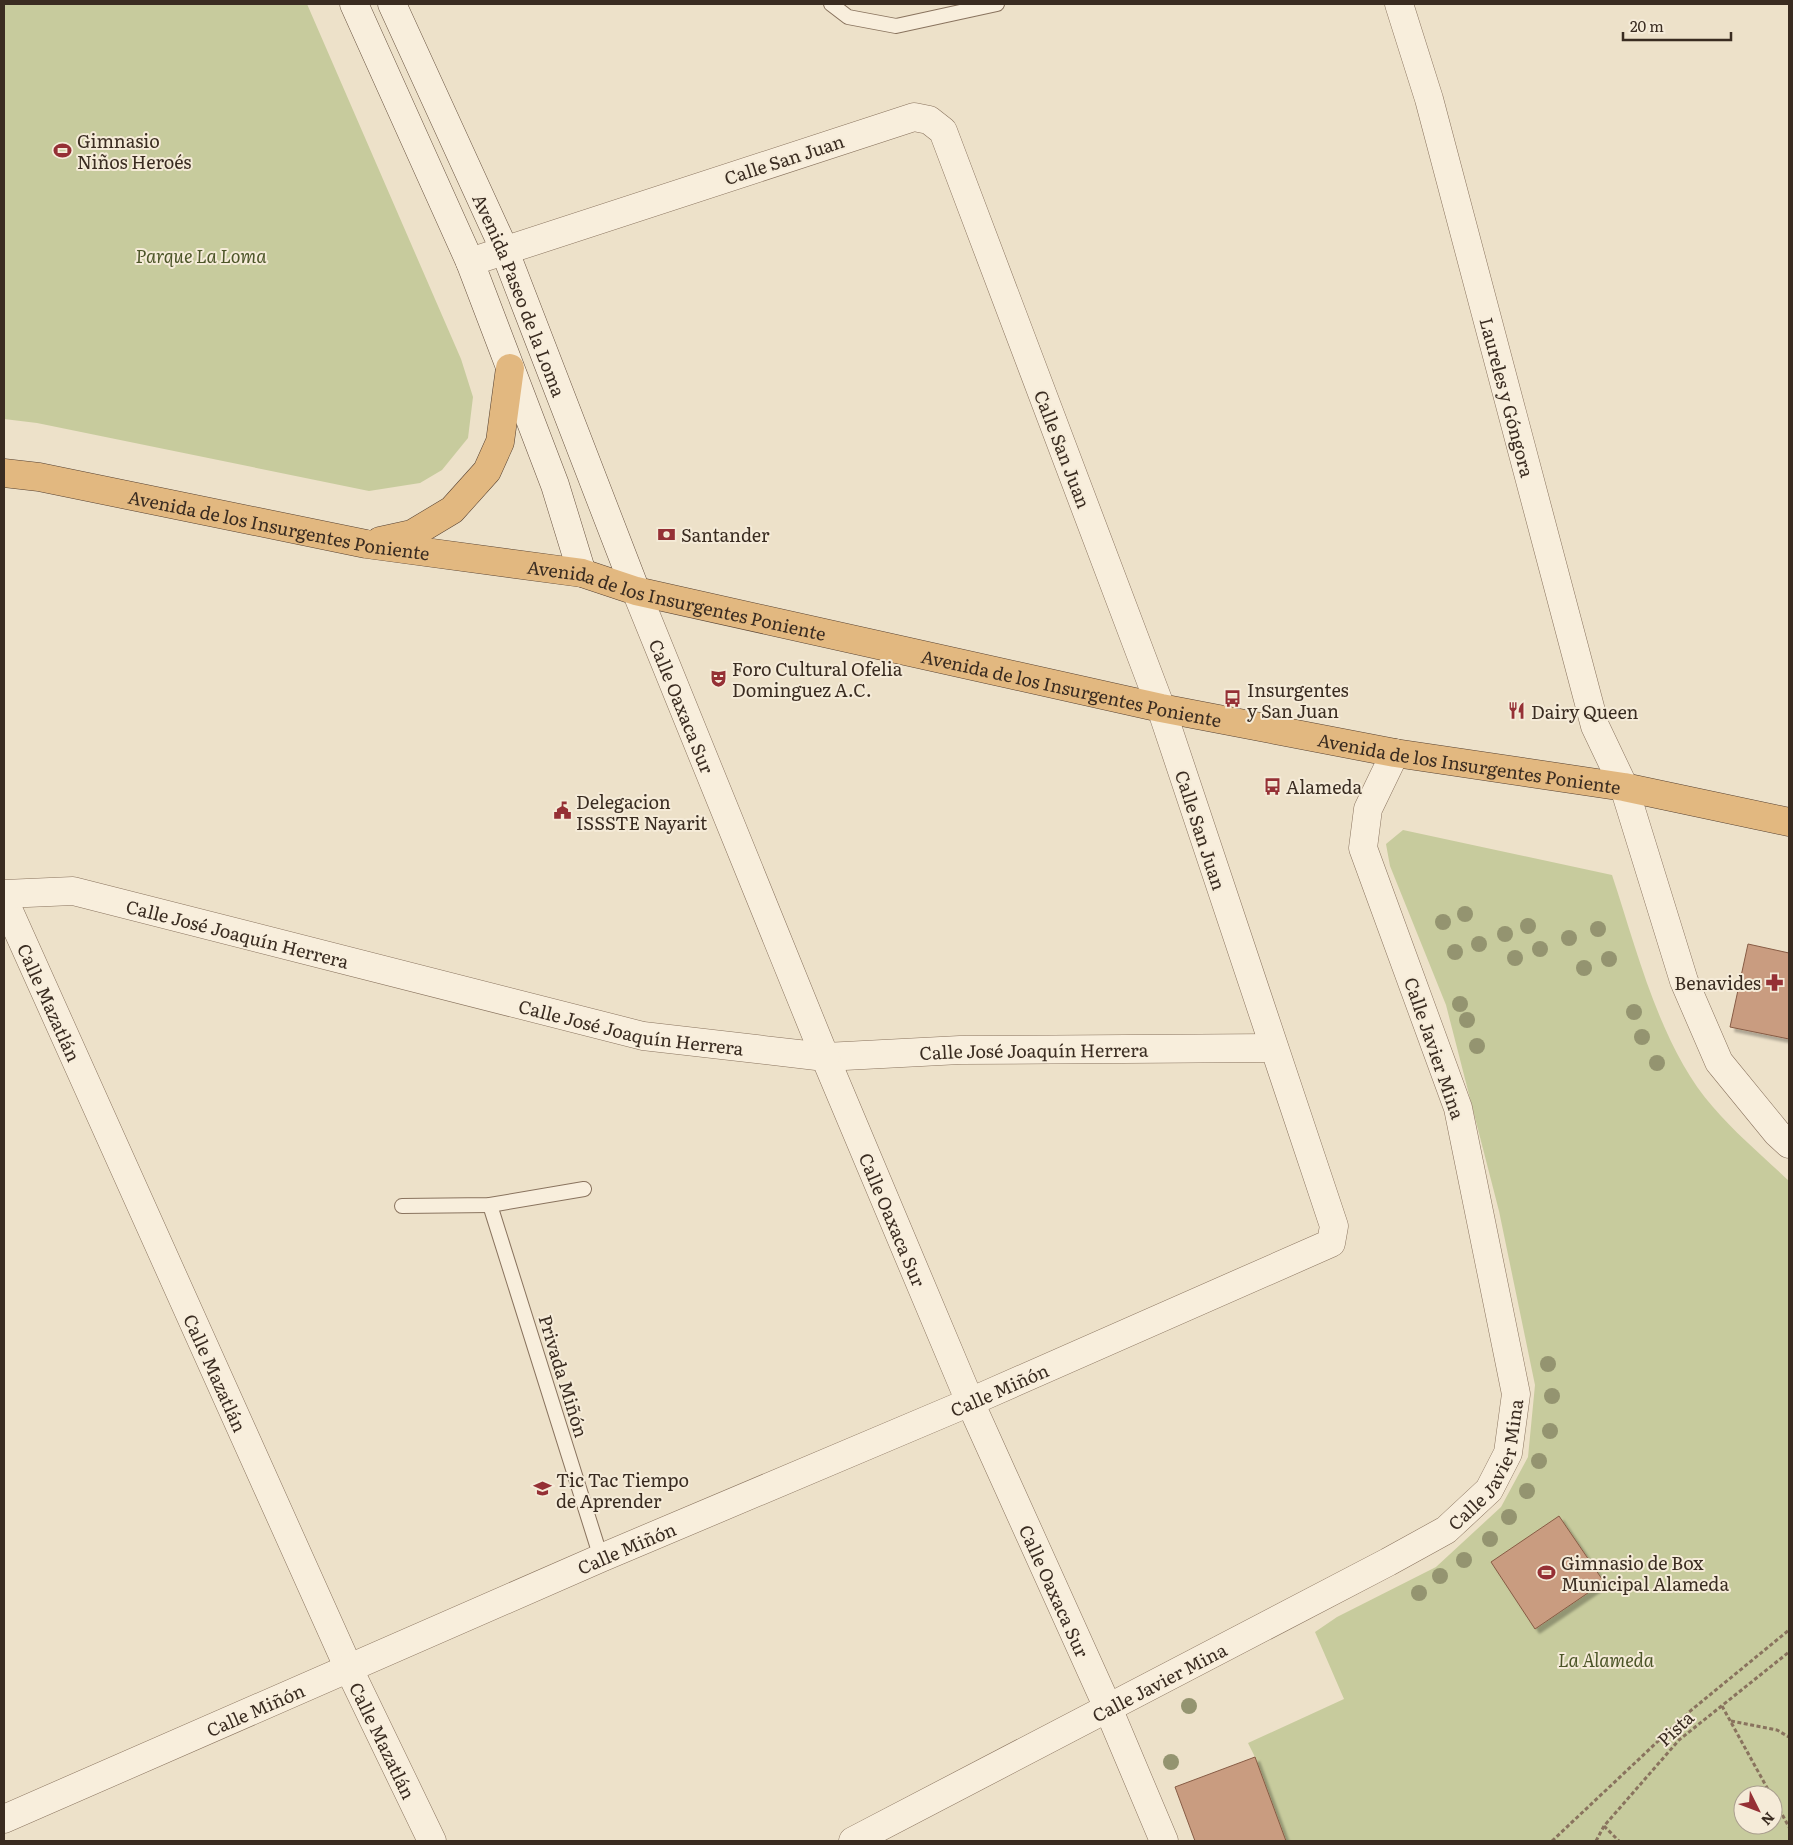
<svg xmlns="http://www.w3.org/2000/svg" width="1793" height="1845" viewBox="0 0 1793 1845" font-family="Literata,serif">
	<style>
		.green { fill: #c7cb9d; fill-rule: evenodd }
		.building { fill: #c99c80; stroke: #875c45; filter: url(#shadow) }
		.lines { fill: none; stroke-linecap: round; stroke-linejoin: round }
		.service-casing { stroke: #89735e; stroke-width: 16 }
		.minor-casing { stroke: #89735e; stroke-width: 29 }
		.tertiary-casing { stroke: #89735e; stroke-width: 29 }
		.secondary-casing { stroke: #6a5441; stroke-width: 29 }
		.trunk-casing { stroke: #574232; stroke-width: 29 }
		.path { stroke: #89735e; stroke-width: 3; stroke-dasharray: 4 2.5; stroke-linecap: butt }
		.service { stroke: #f8eedc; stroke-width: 14 }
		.minor { stroke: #f8eedc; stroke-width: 28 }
		.tertiary { stroke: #f8eedc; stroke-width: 28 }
		.secondary { stroke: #f8eedc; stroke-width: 28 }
		.trunk { stroke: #e2b880; stroke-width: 28 }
		.tree { fill: #949470 }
		.labels { text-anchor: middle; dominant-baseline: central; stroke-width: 4; stroke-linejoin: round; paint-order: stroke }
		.poi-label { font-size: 18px; fill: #3a2c21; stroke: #f5ebd8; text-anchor: start }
		.street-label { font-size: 18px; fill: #3a2c21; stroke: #f5ebd8 }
		.park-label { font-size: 18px; font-style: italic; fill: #4c5528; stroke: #f5ebd8 }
	</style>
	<defs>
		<filter id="shadow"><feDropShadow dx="4.5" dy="4.5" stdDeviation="1" flood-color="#0004"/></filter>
	</defs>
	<rect width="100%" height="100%" fill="#ede1c9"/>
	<g class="green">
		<polygon points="4,4 307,4 461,359 473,397 468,438 442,470 420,483 369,491 37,423 4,419"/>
		<path d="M 1403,830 L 1612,875 C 1637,950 1660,1047 1713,1107 C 1736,1134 1764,1157 1789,1181 L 1789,1841 L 1286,1841 L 1255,1757 L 1248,1743 L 1344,1699 L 1315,1632 L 1337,1617 L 1436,1567 L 1501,1507 L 1528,1457 L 1535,1385 L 1499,1211 L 1446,1005 L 1390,866 L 1386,844 ZM 1743,1795 L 1773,1795 L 1773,1825 L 1743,1825 Z"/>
	</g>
	<g class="building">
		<polygon points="1748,944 1789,953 1789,1039 1730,1027"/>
		<polygon points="1559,1516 1604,1582 1535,1629 1491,1562"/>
		<polygon points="1255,1757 1286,1841 1195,1841 1175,1787"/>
	</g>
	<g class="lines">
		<defs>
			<g id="service">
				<polyline points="831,4 848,17 896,26 997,4"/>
				<polyline points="490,1205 601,1558"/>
				<polyline points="402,1206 490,1205 584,1189"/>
			</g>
			<g id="minor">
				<path id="s1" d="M 1399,4 L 1429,99 L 1595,726 L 1624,787 L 1684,981 L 1719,1062 L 1777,1133 L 1789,1144"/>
				<path id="s2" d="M 4,900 L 349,1669 L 432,1841"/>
				<path id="s3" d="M 825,1057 L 960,1050 L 1273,1048"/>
				<path id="s4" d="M 4,1819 L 601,1558 L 970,1402 L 1331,1243 L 1334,1226 L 1161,708 L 943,131 L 929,120 L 914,117 L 470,262"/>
				<path id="s5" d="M 853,1841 L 1388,1562 L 1446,1530 L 1489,1490 L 1508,1453 L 1516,1394 L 1458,1108 L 1363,848 L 1368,809 L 1395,753"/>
			</g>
			<g id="tertiary">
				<path id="s6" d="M 636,591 L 825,1057 L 970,1402 L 1108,1708 L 1164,1841"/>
				<path id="s7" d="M 4,894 L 73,891 L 643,1036 L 825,1057"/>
			</g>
			<g id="secondary">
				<polyline points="354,4 470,262 555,485 582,573"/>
				<path id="s8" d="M 392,4 L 504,249 L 636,591"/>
			</g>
			<g id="trunk">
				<path id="s9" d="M 4,473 L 39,477 L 366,544 L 582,573 L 636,591 L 1161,708 L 1395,753 L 1624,787 L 1789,822"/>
				<polyline points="380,541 412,534 452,510 487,471 500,442 510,368"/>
			</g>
		</defs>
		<use href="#service" class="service-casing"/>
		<use href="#minor" class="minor-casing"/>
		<use href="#tertiary" class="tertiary-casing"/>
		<use href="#secondary" class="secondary-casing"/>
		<use href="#trunk" class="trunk-casing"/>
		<g class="path">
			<polyline points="1722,1706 1771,1795"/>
			<polyline points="1731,1721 1777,1730 1789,1737"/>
			<polyline points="1773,1798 1789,1827"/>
			<polyline points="1604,1826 1619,1841"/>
			<polyline points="1552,1841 1689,1712 1789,1630"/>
			<polyline points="1596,1841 1604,1826 1679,1740 1789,1652"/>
		</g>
		<use href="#service" class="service"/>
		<use href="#minor" class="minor"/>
		<use href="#tertiary" class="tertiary"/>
		<use href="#secondary" class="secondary"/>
		<use href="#trunk" class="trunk"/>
	</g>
	<g class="tree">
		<circle cx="1465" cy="914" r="8"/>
		<circle cx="1443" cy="922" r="8"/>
		<circle cx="1528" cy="926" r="8"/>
		<circle cx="1598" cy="929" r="8"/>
		<circle cx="1505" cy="934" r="8"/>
		<circle cx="1569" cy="938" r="8"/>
		<circle cx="1479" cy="944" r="8"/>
		<circle cx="1540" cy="949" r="8"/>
		<circle cx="1455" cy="952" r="8"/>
		<circle cx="1515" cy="958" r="8"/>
		<circle cx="1609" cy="959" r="8"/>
		<circle cx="1584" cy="968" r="8"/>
		<circle cx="1460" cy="1004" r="8"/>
		<circle cx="1634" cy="1012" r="8"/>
		<circle cx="1467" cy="1020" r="8"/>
		<circle cx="1642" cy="1037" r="8"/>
		<circle cx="1477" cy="1046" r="8"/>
		<circle cx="1657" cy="1063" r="8"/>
		<circle cx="1548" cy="1364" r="8"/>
		<circle cx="1552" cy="1396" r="8"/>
		<circle cx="1550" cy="1431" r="8"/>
		<circle cx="1539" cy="1461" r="8"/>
		<circle cx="1527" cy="1491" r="8"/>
		<circle cx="1509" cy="1517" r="8"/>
		<circle cx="1490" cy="1539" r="8"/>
		<circle cx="1464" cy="1560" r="8"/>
		<circle cx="1440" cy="1576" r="8"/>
		<circle cx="1419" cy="1593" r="8"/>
		<circle cx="1189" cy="1706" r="8"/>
		<circle cx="1171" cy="1762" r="8"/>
	</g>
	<defs>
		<symbol id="stadium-bare" viewBox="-9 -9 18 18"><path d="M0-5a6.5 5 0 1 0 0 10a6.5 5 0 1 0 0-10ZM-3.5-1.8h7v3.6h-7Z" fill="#953035" stroke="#f5ebd8" stroke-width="2.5" paint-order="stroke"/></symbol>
		<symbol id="bank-bare" viewBox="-9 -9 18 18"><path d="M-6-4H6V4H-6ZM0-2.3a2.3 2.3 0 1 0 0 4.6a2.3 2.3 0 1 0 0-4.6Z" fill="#953035" stroke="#f5ebd8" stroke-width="2.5" paint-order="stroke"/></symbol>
		<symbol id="theatre-bare" viewBox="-9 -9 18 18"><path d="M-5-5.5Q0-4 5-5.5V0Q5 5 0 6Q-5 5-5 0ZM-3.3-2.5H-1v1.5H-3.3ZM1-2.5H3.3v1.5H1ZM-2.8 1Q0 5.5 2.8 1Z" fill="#953035" stroke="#f5ebd8" stroke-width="2.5" paint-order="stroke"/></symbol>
		<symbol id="bus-bare" viewBox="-9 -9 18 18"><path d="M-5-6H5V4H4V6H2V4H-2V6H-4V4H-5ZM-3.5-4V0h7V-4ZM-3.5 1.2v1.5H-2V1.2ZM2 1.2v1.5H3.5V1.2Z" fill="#953035" stroke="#f5ebd8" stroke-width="2.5" paint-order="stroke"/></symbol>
		<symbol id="restaurant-bare" viewBox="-9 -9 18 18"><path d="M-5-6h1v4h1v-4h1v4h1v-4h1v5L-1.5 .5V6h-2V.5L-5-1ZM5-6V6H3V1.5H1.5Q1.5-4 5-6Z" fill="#953035" stroke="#f5ebd8" stroke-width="2.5" paint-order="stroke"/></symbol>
		<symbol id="civic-bare" viewBox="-9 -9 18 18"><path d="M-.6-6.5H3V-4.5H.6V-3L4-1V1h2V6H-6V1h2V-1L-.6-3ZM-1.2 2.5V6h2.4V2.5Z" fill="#953035" stroke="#f5ebd8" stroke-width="2.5" paint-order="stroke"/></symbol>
		<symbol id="pharmacy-bare" viewBox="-9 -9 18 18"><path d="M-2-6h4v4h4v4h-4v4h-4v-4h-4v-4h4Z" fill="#953035" stroke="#f5ebd8" stroke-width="2.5" paint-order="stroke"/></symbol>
		<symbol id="school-bare" viewBox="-9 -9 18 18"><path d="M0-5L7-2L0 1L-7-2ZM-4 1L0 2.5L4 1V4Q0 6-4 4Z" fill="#953035" stroke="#f5ebd8" stroke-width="2.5" paint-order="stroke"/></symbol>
	</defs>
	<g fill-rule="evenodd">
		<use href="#stadium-bare" x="50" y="138" width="25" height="25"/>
		<use href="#bank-bare" x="654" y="522" width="25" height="25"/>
		<use href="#theatre-bare" x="706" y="666" width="25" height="25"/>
		<use href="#bus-bare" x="1220" y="686" width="25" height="25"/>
		<use href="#restaurant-bare" x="1504" y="698" width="25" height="25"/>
		<use href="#bus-bare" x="1260" y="774" width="25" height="25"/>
		<use href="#civic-bare" x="550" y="798" width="25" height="25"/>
		<use href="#pharmacy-bare" x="1762" y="970" width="25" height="25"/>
		<use href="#school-bare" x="530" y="1476" width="25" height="25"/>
		<use href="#stadium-bare" x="1534" y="1560" width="25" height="25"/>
	</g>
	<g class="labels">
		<g class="poi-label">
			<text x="77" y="140">Gimnasio<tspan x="77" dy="21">Niños Heroés</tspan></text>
			<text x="681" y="534">Santander</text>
			<text x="732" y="668">Foro Cultural Ofelia<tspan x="732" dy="21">Dominguez A.C.</tspan></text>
			<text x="1247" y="689">Insurgentes<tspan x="1247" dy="21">y San Juan</tspan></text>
			<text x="1531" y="711">Dairy Queen</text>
			<text x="1286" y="786">Alameda</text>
			<text x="576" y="801">Delegacion<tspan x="576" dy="21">ISSSTE Nayarit</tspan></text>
			<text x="1761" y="982" text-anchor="end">Benavides</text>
			<text x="556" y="1479">Tic Tac Tiempo<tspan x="556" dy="21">de Aprender</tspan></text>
			<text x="1561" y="1562">Gimnasio de Box<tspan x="1561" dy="21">Municipal Alameda</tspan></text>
		</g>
		<g class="street-label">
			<text transform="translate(784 159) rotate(-18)">Calle San Juan</text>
			<text stroke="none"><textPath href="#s8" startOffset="318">Avenida Paseo de la Loma</textPath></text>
			<text stroke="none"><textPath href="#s1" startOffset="408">Laureles y Góngora</textPath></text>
			<text transform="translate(1063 449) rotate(69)">Calle San Juan</text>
			<text stroke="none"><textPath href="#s9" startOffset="280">Avenida de los Insurgentes Poniente</textPath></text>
			<text stroke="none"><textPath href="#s9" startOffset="685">Avenida de los Insurgentes Poniente</textPath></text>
			<text stroke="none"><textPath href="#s9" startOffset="1090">Avenida de los Insurgentes Poniente</textPath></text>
			<text stroke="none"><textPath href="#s6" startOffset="124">Calle Oaxaca Sur</textPath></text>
			<text stroke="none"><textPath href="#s9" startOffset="1495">Avenida de los Insurgentes Poniente</textPath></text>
			<text transform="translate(1201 830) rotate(72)">Calle San Juan</text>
			<text stroke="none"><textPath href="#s7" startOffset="239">Calle José Joaquín Herrera</textPath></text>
			<text stroke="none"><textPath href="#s2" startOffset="112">Calle Mazatlán</textPath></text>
			<text stroke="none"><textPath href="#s7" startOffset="644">Calle José Joaquín Herrera</textPath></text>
			<text transform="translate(1435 1048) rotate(71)">Calle Javier Mina</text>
			<text stroke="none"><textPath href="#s3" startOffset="209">Calle José Joaquín Herrera</textPath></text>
			<text stroke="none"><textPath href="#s6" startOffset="679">Calle Oaxaca Sur</textPath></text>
			<text stroke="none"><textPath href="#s2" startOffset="518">Calle Mazatlán</textPath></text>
			<text transform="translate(564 1376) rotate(73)">Privada Miñón</text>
			<text stroke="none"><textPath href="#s4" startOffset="1084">Calle Miñón</textPath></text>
			<text stroke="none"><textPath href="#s5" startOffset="750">Calle Javier Mina</textPath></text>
			<text stroke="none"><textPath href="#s4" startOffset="679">Calle Miñón</textPath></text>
			<text stroke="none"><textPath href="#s6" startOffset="1084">Calle Oaxaca Sur</textPath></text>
			<text stroke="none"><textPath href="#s5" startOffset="345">Calle Javier Mina</textPath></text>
			<text stroke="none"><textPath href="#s4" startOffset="274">Calle Miñón</textPath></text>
			<text transform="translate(1675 1728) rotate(-43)">Pista</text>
			<text stroke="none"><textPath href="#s2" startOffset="922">Calle Mazatlán</textPath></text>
		</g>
		<g class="park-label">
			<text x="201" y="255">Parque La Loma</text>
			<text x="1606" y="1659">La Alameda</text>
		</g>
	</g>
	<rect width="1793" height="1845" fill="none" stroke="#3a2c21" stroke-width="10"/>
	<g transform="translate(1758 1810) rotate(132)"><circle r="24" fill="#f5ebd8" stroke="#aa9f8f"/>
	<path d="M0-4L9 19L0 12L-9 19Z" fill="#953035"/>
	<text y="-8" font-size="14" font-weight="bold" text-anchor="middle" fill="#3a2c21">N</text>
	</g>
	<path d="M1623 32v8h108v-8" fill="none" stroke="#3a2c21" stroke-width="2.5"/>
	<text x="1630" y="32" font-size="15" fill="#3a2c21" stroke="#f5ebd8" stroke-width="4" paint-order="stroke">20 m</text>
</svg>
